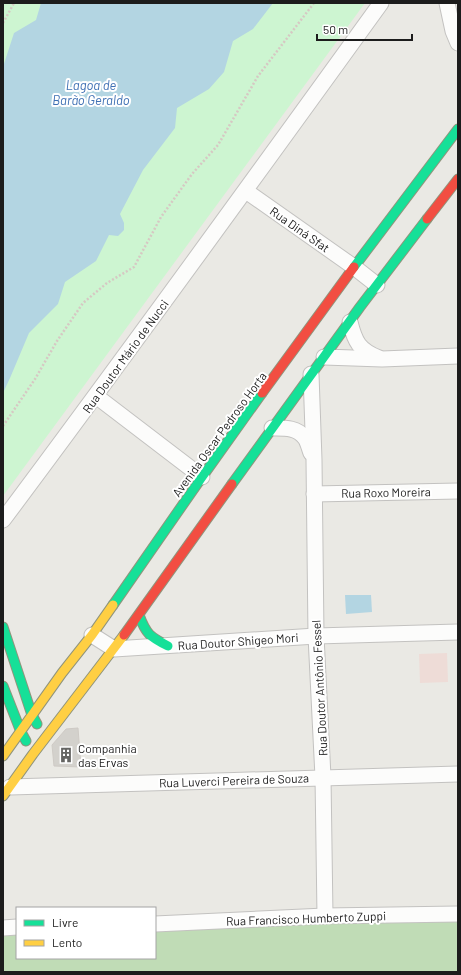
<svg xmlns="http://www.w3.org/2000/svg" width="461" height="975" viewBox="0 0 461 975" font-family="Barlow,sans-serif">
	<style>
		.commercial { fill: #eedcd7 }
		.forest { fill: #c0dcb6 }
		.park { fill: #cdf5d1 }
		.water { fill: #b3d5e2 }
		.building { fill: #d3d1cc; stroke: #cecac5 }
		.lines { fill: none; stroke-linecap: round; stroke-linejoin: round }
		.street-casing { stroke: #c3c2c0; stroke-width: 17 }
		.fast-casing { stroke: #90947c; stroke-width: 11 }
		.slow-casing { stroke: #90947c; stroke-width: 11 }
		.jam-casing { stroke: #90947c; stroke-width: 11 }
		.path { stroke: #d6c8c3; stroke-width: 2.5; stroke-dasharray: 2 2; stroke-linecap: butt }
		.street { stroke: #fcfcfb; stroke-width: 15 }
		.fast { stroke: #16e098; stroke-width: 9 }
		.slow { stroke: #ffcf43; stroke-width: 9 }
		.jam { stroke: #f24e42; stroke-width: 9 }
		.labels { text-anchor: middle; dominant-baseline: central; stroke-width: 4; stroke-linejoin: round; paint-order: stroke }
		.street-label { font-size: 12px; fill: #1c1c1c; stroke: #fff }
		.poi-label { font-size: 12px; fill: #1c1c1c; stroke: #fff; text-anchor: start }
		.water-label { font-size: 13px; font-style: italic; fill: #3f70b4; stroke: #fff }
	</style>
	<rect width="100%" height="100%" fill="#eae9e4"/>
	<polygon class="commercial" points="447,653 448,682 420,683 419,654"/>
	<polygon class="forest" points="458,914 458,972 3,972 3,935 17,934 17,958 155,958 155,924"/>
	<polygon class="park" points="3,3 365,3 3,496"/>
	<g class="water">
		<polygon points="41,3 273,3 253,29 233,41 224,72 209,89 177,108 175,128 143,170 120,214 124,223 124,230 118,236 109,235 96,261 65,282 58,304 29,333 10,378 3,393 3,67 14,33 36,20"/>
		<polygon points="345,595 371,595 372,612 346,614"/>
	</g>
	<polygon class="building" points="78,728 81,767 54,766 52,745 66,729"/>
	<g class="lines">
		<defs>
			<g id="street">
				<polyline points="447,3 453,31 458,43"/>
				<polyline points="246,191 354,267 377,285"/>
				<path d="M 350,322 C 355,342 359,350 379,358"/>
				<polyline points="324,357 382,359 458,356"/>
				<polyline points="311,374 314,460 316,636 323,777 325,916"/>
				<polyline points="96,396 202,477"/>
				<path d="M 272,428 C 284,428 297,427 305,438 C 308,442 309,448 311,453"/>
				<polyline points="314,494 458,491"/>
				<path d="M 3,520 C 131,349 256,176 381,3"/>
				<polyline points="92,635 114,649 316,636 458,632"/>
				<path d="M 10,787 C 159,783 309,778 458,774"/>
				<polyline points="155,924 325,916 458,914"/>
				<polyline points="3,928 17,927"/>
			</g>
			<g id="fast">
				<polyline points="354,267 458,129"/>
				<polyline points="232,484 360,307 427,219"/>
				<polyline points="113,605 202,477 262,393"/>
				<path d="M 139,615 C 146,634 150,637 168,646"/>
				<polyline points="3,627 32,715 37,724"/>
				<polyline points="3,686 21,732 26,741"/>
			</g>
			<g id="slow">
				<polyline points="3,756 62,673 92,635 113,605"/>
				<polyline points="3,796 33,754 124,635"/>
			</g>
			<g id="jam">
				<polyline points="427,219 458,179"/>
				<polyline points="262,393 354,267"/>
				<polyline points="124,635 232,484"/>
			</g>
		</defs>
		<use href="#street" class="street-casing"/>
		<use href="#fast" class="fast-casing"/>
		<use href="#slow" class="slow-casing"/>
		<use href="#jam" class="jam-casing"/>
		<g class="path">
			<polyline points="3,23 14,3"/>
			<polyline points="3,426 35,379 57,341 83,303 107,283 134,267 161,217 192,174 218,145 258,76 314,3"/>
		</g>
		<use href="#street" class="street"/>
		<use href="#fast" class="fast"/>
		<use href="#slow" class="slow"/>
		<use href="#jam" class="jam"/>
	</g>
	<defs>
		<symbol id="building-bare" viewBox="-9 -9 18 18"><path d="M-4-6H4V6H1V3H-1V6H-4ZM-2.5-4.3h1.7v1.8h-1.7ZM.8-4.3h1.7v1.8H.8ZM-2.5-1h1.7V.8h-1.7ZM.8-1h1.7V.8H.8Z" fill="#646462" stroke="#fff" stroke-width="2.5" paint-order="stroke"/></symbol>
	</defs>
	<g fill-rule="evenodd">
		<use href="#building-bare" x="55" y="744" width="22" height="22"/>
	</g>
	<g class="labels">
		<g class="street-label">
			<text transform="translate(300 229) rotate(35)">Rua Diná Sfat</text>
			<text transform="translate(125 356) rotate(-54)">Rua Doutor Mário de Nucci</text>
			<text transform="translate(219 434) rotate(-54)">Avenida Oscar Pedroso Horta</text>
			<text transform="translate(386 492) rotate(-1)">Rua Roxo Moreira</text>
			<text transform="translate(238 641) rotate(-4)">Rua Doutor Shigeo Mori</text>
			<text transform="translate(319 688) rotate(-93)">Rua Doutor Antônio Fessel</text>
			<text transform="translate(234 780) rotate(-2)">Rua Luverci Pereira de Souza</text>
			<text transform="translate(306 918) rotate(-2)">Rua Francisco Humberto Zuppi</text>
		</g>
		<g class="poi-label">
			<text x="78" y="748">Companhia<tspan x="78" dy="14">das Ervas</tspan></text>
		</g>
		<g class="water-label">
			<text x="91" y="85">Lagoa de<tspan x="91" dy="15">Barão Geraldo</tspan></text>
		</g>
	</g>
	<rect width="461" height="975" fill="none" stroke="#1c1c1c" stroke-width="8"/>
	<rect x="16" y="907" width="140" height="52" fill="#ffffff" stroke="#a4a4a4"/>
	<rect x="24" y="920" width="20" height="6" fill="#16e098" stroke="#a4a4a4"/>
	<text x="52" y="927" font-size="12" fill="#1c1c1c">Livre</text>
	<rect x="24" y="940" width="20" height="6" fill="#ffcf43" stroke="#a4a4a4"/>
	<text x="52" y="947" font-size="12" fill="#1c1c1c">Lento</text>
	<path d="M317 34v6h95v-6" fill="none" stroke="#1c1c1c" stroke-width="2"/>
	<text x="323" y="34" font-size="12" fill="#1c1c1c" stroke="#ffffff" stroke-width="3" paint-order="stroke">50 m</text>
</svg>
